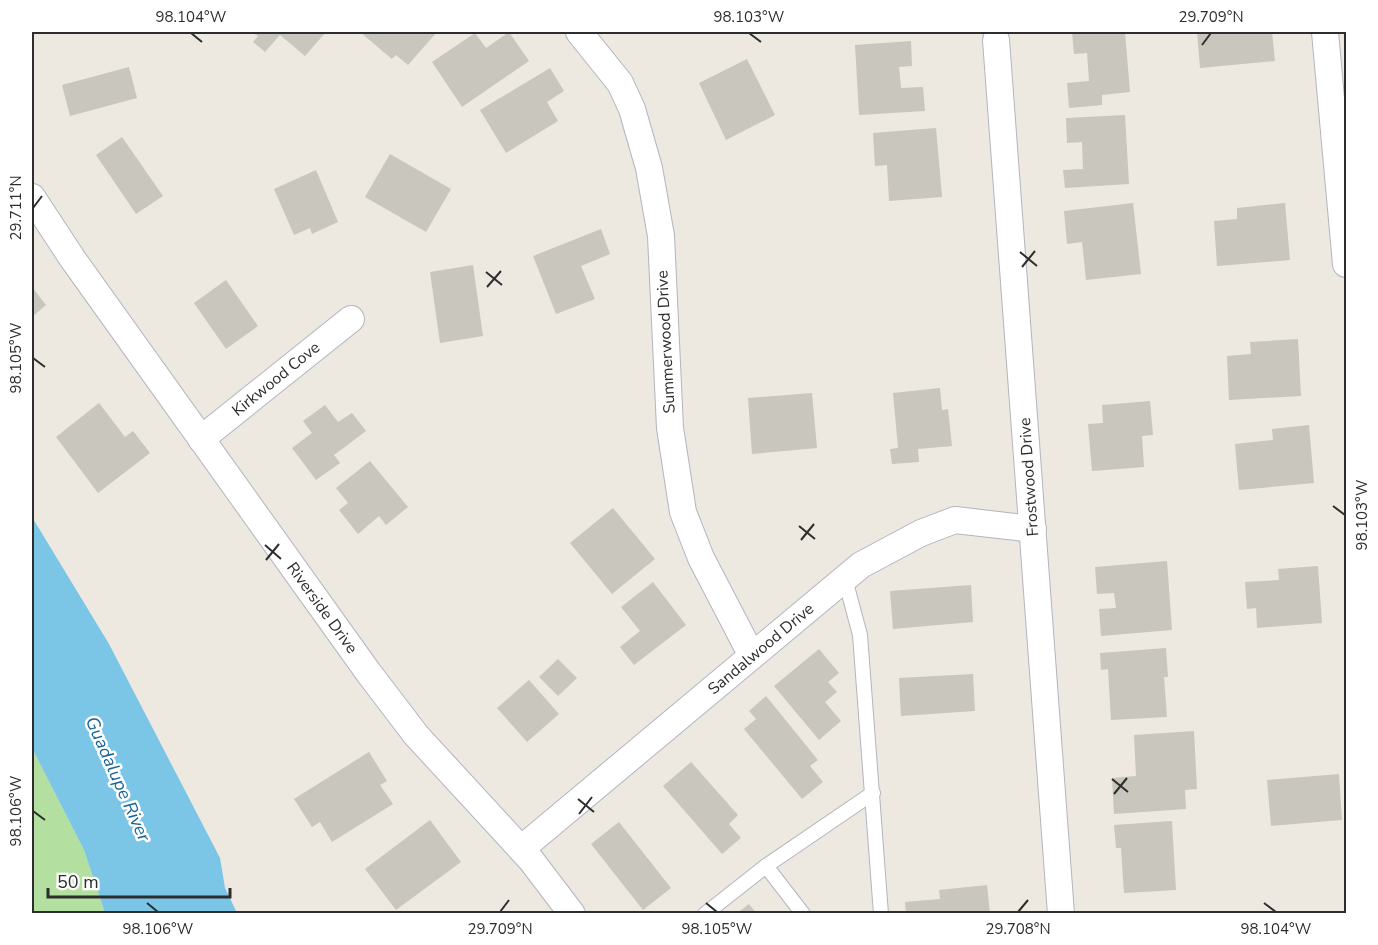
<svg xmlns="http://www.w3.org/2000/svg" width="1378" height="945" viewBox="0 0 1378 945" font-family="'Nunito Sans',sans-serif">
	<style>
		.green { fill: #b3dfa1 }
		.water { fill: #7bc5e7 }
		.building { fill: #c9c6be }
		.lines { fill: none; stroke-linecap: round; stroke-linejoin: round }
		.lane-casing { stroke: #b3b5bf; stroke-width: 16 }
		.street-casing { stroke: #b3b5bf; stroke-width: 28 }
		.lane { stroke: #fff; stroke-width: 14 }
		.street { stroke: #fff; stroke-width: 26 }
		.ticks { fill: none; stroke: #2d2d2d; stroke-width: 2 }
		.labels { text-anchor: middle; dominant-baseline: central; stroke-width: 5; stroke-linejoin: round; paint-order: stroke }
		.street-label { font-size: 16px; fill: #2d2d2d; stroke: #fff }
		.water-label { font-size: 18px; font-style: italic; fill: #176496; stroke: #fff }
		.neatline { fill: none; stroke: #2d2d2d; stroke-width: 2 }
		.ticks-label { font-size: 15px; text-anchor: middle; fill: #2d2d2d }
	</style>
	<rect width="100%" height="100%" fill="#ede8e0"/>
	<polygon class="green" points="32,748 84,850 105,913 32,913"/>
	<polygon class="water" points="32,517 109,644 220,858 225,888 237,913 105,913 84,850 32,748"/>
	<g class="building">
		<polygon points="252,32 326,32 305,56 280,35 265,52 253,42 258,36"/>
		<polygon points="360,32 437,32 408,65 396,55 392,59"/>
		<polygon points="509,32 529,61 462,107 432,62 475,33 486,48"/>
		<polygon points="1072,32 1125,32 1130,92 1102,95 1102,105 1069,108 1067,83 1089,81 1087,53 1074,54"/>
		<polygon points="1197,32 1272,32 1275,61 1200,68"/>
		<polygon points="911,41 912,66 899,67 901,88 923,87 925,111 859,115 855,45"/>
		<polygon points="747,59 775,115 726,140 699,83"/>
		<polygon points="129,67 137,98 70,116 62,85"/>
		<polygon points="550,68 564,91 547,102 558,121 506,153 480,110"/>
		<polygon points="1125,115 1129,184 1065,188 1063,170 1083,169 1082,142 1067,143 1066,118"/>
		<polygon points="936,128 942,197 889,201 887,165 875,166 873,133"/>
		<polygon points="122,137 163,196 136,214 96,155"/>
		<polygon points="390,154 451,189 426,232 365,197"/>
		<polygon points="316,170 338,222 312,234 310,228 294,235 274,189"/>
		<polygon points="1133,203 1141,274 1086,280 1082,242 1067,244 1064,211"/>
		<polygon points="1285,203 1290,260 1217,266 1214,221 1237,219 1237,208"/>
		<polygon points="601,229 610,254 581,266 595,299 556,314 533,256"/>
		<polygon points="473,265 483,336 440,343 430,272"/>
		<polygon points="226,280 258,326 226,349 194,303"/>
		<polygon points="32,287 46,305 32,317"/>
		<polygon points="1298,339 1301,396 1229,400 1227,356 1251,354 1250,342"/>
		<polygon points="940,388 942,410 948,409 952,446 918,449 919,462 892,464 890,449 898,448 893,393"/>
		<polygon points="812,393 817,448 752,454 748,398"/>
		<polygon points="1150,401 1153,435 1142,436 1144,467 1092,471 1088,424 1103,423 1102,405"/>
		<polygon points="99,403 125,437 133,431 150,453 98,493 56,437"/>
		<polygon points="325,405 338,422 352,413 366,431 334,455 340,463 316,480 292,448 312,433 303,421"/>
		<polygon points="1309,425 1314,483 1239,490 1235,444 1273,440 1272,429"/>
		<polygon points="370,461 408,507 386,525 379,516 358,534 339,510 348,503 336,488"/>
		<polygon points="613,508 655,559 612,594 570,543"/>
		<polygon points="1167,561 1172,630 1101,636 1099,609 1116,608 1114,593 1097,594 1095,567"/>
		<polygon points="1318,566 1322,623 1257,628 1256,608 1247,609 1245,582 1279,580 1278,569"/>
		<polygon points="653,582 686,625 634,665 620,647 640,631 621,607"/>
		<polygon points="971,585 973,622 893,629 890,591"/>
		<polygon points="1166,648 1168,677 1164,677 1167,717 1111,720 1108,669 1101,670 1100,653"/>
		<polygon points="819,649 839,673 828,682 837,692 825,702 841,721 819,740 774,686"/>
		<polygon points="558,659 577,678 558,696 539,677"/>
		<polygon points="973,674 975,711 901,716 899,678"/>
		<polygon points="529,680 559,714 527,742 497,708"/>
		<polygon points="766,696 818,760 810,766 823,782 802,799 744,729 756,719 749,711"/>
		<polygon points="1194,731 1197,789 1185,790 1186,809 1114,814 1112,778 1136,776 1134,735"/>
		<polygon points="369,752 387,781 380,785 393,804 332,842 320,822 312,827 294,799"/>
		<polygon points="691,762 738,815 729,824 741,838 722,854 663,786"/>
		<polygon points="1339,774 1342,820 1271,826 1267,780"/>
		<polygon points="430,820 461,862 396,910 365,869"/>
		<polygon points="1172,821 1176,890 1124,893 1121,848 1116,848 1114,825"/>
		<polygon points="619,822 671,888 643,910 591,844"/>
		<polygon points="987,885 990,914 906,914 905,902 940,899 939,890"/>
		<polygon points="749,904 757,914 736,914"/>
	</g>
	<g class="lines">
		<defs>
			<g id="lane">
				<polyline points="845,579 860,635 881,914"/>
				<polyline points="766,866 803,914"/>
				<polyline points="705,914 766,866 873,793"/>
			</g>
			<g id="street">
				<polyline points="579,32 620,83 632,109 649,168 661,236 670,428 683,512 701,558 752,656"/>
				<polyline points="1325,32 1346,264"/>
				<polyline points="996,40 1061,914"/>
				<polyline points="32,197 72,258 368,672 416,735 531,860 572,914"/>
				<polyline points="201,439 351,319"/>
				<polyline points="521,849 861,565 921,533 955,520 1033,529"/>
			</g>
		</defs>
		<use href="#lane" class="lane-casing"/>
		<use href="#street" class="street-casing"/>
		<use href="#lane" class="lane"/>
		<use href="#street" class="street"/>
	</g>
	<path class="ticks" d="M 191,33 L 202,42M 749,33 L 761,42M 1202,45 L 1211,33M 33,208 L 42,196M 1020,252 L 1037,266M 1022,267 L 1035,251M 486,272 L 502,285M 487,287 L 501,271M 33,358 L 45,367M 1333,506 L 1345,515M 799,526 L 815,539M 801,540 L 814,524M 265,545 L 281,559M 266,560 L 279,544M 1112,779 L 1128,792M 1114,794 L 1127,778M 578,799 L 594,812M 33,811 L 45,820M 579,814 L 592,797M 147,903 L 158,912M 706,903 L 717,912M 1264,903 L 1276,912M 500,912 L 509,900M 1018,912 L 1028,900"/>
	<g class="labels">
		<g class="street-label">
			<text transform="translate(666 342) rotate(-93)">Summerwood Drive</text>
			<text transform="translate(276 379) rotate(-39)">Kirkwood Cove</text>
			<text transform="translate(1029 477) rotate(-94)">Frostwood Drive</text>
			<text transform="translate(322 608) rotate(54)">Riverside Drive</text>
			<text transform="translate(761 649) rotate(-40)">Sandalwood Drive</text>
		</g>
		<g class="water-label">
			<text transform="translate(118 779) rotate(66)">Guadalupe River</text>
		</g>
	</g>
	<rect width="1378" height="945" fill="none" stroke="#ffffff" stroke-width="66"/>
	<path d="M48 888v9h182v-9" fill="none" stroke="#2d2d2d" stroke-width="3"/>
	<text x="57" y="888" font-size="18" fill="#2d2d2d" stroke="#ffffff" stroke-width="4.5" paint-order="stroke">50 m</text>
	<rect x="33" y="33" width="1312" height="879" class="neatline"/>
	<g class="ticks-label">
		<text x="191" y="22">98.104°W</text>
		<text x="749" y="22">98.103°W</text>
		<text x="1211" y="22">29.709°N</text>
		<text transform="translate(16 208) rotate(-90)" y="5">29.711°N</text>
		<text transform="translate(16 358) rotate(-90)" y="5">98.105°W</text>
		<text transform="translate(1362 515) rotate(-90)" y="5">98.103°W</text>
		<text transform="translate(16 811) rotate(-90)" y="5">98.106°W</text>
		<text x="158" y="934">98.106°W</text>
		<text x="500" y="934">29.709°N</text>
		<text x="717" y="934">98.105°W</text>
		<text x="1018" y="934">29.708°N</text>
		<text x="1276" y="934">98.104°W</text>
	</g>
</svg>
